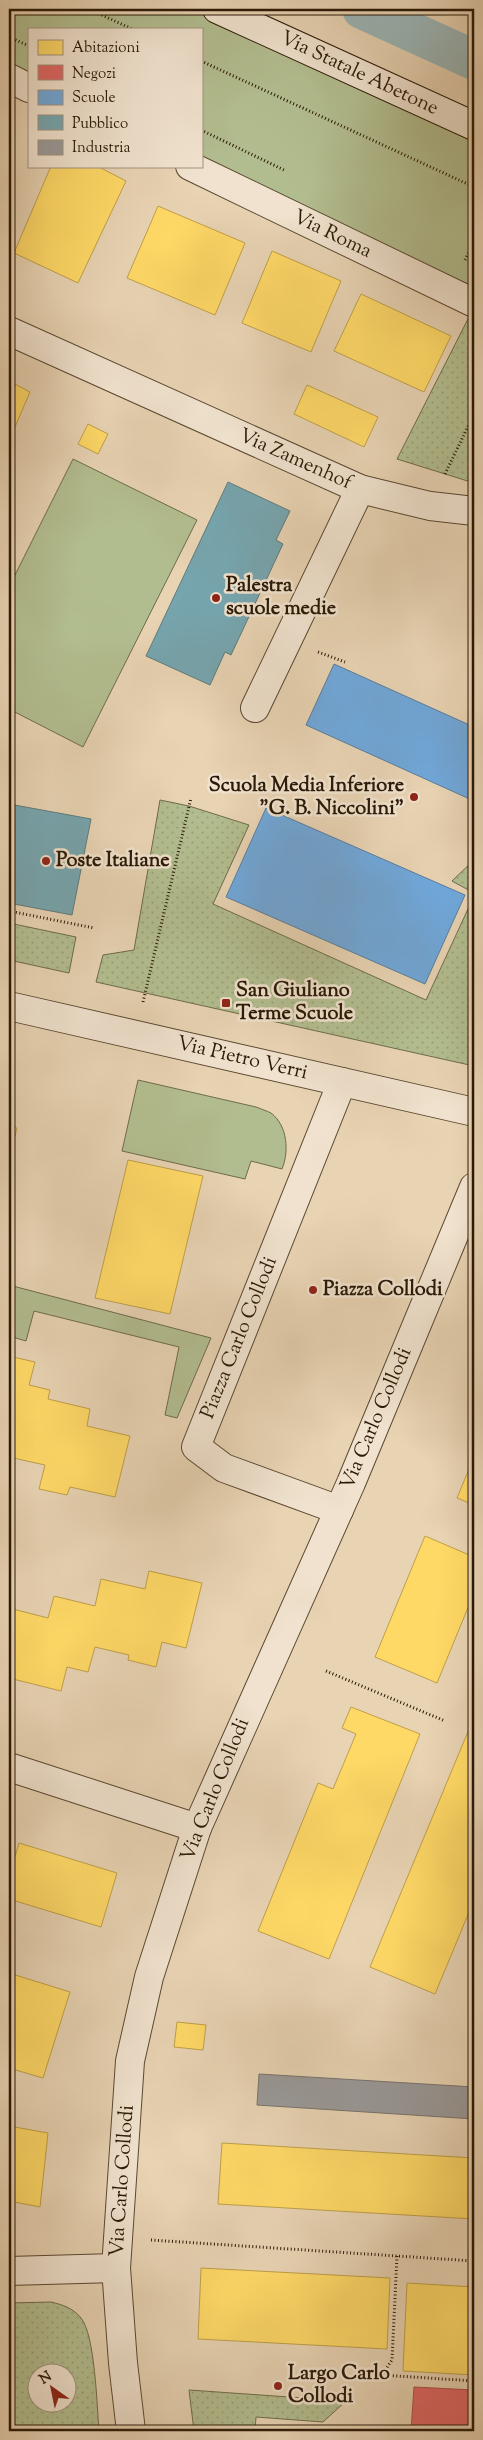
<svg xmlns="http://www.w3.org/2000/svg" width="483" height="2440" viewBox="0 0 483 2440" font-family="'Sorts Mill Goudy',serif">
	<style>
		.grass { fill: url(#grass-dots); stroke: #6e6b4a; fill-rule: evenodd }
		.green { fill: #b2bd8f; stroke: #6e6b4a }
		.homes { fill: #ffd966; stroke: #bf9f49 }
		.shops { fill: #e06666; stroke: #a94f49 }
		.schools { fill: #6fa8dc; stroke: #5a7d9c }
		.public { fill: #76a5af; stroke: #5f7b7c }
		.industry { fill: #999; stroke: #78736d }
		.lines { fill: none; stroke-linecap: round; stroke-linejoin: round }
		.canal { stroke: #9bb6b7; stroke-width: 40 }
		.street-casing { stroke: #5a4831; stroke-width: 30 }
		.secondary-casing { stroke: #2a1906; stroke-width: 30 }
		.path { stroke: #2a1906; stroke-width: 3; stroke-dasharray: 1 2.5; stroke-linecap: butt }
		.street { stroke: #f0e2ce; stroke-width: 28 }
		.secondary { stroke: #f0e2ce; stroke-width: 28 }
		.poi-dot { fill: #8f2418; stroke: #f0e2ce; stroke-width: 2 }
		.labels { text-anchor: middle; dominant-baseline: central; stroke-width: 5; stroke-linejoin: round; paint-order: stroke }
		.street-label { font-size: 20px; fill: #2a1906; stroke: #f0e2ce }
		.poi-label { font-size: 20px; font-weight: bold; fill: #2a1906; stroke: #f0e2ce; text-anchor: start }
	</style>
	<defs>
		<pattern id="grass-dots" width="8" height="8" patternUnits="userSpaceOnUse" patternTransform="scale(1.25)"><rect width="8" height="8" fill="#b2bd8f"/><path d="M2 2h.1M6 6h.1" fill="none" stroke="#99a27a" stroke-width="1.8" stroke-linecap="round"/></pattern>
	</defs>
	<rect width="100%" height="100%" fill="#e8d3b3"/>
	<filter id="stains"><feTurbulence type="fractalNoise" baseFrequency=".004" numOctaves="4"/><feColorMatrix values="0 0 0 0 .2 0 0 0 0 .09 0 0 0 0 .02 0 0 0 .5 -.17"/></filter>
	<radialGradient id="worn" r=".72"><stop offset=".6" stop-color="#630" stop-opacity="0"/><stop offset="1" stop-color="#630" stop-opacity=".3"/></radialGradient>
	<g class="grass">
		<polygon points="471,313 474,315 474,483 397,459"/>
		<polygon points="160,800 189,806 249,825 213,904 426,1000 474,896 474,1066 96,982 103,955 134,950"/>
		<polygon points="474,860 474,893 452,881"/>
		<polygon points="9,923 76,937 69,973 9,960"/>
		<path d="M 51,2302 C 63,2305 73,2308 81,2318 C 95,2335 97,2406 99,2431 L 9,2431 L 9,2303 ZM 68,2372 L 68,2402 L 38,2402 L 38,2372 Z"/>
		<polygon points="189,2390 346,2401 323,2422 256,2417 255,2431 194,2431"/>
	</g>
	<g class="green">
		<polygon points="9,9 217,9 474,126 474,303 201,166 201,29 29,29 29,88 9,78"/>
		<polygon points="73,459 197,520 83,747 9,709 9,587"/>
		<path d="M 138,1080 L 256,1107 C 261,1109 267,1111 271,1113 C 288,1126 289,1152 282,1169 L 251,1161 L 245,1179 L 122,1151 Z"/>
		<polygon points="9,1285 211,1338 177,1418 165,1415 179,1347 34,1311 26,1341 9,1336"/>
	</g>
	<g class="homes">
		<polygon points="51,166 97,166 126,181 78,283 14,253"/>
		<polygon points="158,206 245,243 215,315 127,278"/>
		<polygon points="272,251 341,281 311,352 242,323"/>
		<polygon points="361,294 451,336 424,392 334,351"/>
		<polygon points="9,381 30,392 9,441"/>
		<polygon points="307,385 378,417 364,447 294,414"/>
		<polygon points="88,424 108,434 98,454 78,444"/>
		<polygon points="9,1126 17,1128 9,1160"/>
		<polygon points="128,1160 203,1176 170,1314 95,1298"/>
		<polygon points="9,1356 35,1362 29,1385 50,1390 48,1399 90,1409 87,1426 130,1436 115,1497 70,1487 67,1495 39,1489 45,1465 9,1457 9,1439 12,1424 9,1423"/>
		<polygon points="474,1437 474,1449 470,1448"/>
		<polygon points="474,1457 474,1505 457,1498"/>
		<polygon points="425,1536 474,1557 474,1593 437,1683 375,1657"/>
		<polygon points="149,1571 202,1583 186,1648 162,1642 156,1667 128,1660 129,1655 95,1647 88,1672 67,1667 61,1691 9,1678 9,1608 48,1618 54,1596 95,1606 101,1579 145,1589"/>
		<polygon points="351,1707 420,1734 329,1959 258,1931 318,1783 333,1789 356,1734 342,1728"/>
		<polygon points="472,1722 474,1723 474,1900 435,1994 370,1967"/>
		<polygon points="19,1843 117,1873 101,1927 9,1899 9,1877"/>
		<polygon points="9,1973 70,1992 43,2078 9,2068"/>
		<polygon points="177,2022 206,2025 203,2050 174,2047"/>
		<polygon points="9,2126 48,2133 40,2207 9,2201"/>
		<polygon points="222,2143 474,2158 474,2219 218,2204"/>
		<polygon points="201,2268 390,2278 387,2349 198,2339"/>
		<polygon points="407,2283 474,2287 474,2375 403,2371"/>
	</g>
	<polygon class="shops" points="414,2387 474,2390 474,2431 411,2431"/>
	<g class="schools">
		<polygon points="334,664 474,727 474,801 306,725"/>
		<polygon points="266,808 465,895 425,984 226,897"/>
	</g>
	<g class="public">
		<polygon points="228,482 290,511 276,540 283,544 231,655 225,652 210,685 146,656"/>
		<polygon points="9,804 91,819 72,915 9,903"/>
	</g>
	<polygon class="industry" points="259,2074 474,2087 474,2119 257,2105"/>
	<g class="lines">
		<polyline class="canal" points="362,9 474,60"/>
		<defs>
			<g id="street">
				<polyline points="9,78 29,88"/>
				<polyline points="190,166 474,303"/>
				<polyline points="9,331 360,489 255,708"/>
				<polyline points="360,489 430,506 474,511"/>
				<polyline points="9,1006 474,1112"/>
				<polyline points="339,1510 224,1468 196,1447 342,1082"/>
				<polyline points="9,1767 197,1828"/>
				<polyline points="9,2271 116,2268"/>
				<polyline points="131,2431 123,2363 116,2268 130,2061 149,1977 197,1828 351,1483 474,1187"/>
			</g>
			<polyline id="secondary" points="217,9 474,126"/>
		</defs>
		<use href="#street" class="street-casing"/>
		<use href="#secondary" class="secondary-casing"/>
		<g class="path">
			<polyline points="89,9 132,29"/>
			<polyline points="9,37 29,46"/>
			<polyline points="201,61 474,187"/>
			<polyline points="201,130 286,171"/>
			<polyline points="465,260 474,241"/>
			<polyline points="445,474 474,414"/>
			<polyline points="318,652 345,662"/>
			<polyline points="9,911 94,928"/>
			<polyline points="143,1002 191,798"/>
			<polyline points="469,1069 474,1054"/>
			<polyline points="326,1671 445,1721"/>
			<polyline points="151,2240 474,2261"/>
			<polyline points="397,2256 392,2360 382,2375 474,2381"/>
		</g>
		<use href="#street" class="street"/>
		<use href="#secondary" class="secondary"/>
	</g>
	<g class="poi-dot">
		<circle cx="216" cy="598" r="5"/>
		<circle cx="414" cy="797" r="5"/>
		<circle cx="46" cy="861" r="5"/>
		<rect x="221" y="998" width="10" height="10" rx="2.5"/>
		<circle cx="313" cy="1290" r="5"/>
		<circle cx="278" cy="2386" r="5"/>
	</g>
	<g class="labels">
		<g class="street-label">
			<text transform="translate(359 74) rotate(25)">Via Statale Abetone</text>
			<text transform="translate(332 235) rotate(26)">Via Roma</text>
			<text transform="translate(295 460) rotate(24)">Via Zamenhof</text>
			<text transform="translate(242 1059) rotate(13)">Via Pietro Verri</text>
			<text transform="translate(240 1338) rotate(-68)">Piazza Carlo Collodi</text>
			<text transform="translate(377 1419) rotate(-67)">Via Carlo Collodi</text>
			<text transform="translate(216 1790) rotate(-68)">Via Carlo Collodi</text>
			<text transform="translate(123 2181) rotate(-86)">Via Carlo Collodi</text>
		</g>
		<g class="poi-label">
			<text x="226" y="586">Palestra<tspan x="226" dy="23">scuole medie</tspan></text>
			<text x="404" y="786" text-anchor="end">Scuola Media Inferiore<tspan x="404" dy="23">"G. B. Niccolini"</tspan></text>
			<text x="56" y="861">Poste Italiane</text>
			<text x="236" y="991">San Giuliano<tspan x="236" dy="23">Terme Scuole</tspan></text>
			<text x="323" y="1290">Piazza Collodi</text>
			<text x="288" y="2374">Largo Carlo<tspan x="288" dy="23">Collodi</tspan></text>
		</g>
	</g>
	<rect width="483" height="2440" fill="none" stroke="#e8d3b3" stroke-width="30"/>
	<rect x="10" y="10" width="463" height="2420" fill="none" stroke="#2a1906" stroke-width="2.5"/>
	<rect x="15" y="15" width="453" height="2410" fill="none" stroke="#2a1906"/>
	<rect x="28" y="28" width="175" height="140" fill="#f0e2ce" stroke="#a1927e"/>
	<rect x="38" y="40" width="25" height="15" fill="#ffd966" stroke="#a1927e"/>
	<text x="72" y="52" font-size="15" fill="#2a1906">Abitazioni</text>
	<rect x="38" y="65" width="25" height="15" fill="#e06666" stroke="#a1927e"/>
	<text x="72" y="78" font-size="15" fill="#2a1906">Negozi</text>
	<rect x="38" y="90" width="25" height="15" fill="#6fa8dc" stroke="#a1927e"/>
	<text x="72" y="102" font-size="15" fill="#2a1906">Scuole</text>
	<rect x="38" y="115" width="25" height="15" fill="#76a5af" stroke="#a1927e"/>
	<text x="72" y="128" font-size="15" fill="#2a1906">Pubblico</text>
	<rect x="38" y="140" width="25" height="15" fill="#999999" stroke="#a1927e"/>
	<text x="72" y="152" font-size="15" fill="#2a1906">Industria</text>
	<g transform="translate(52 2388) rotate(327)"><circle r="24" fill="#f0e2ce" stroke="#a1927e"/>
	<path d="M0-4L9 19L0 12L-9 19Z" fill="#8f2418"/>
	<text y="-8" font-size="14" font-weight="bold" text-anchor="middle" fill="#2a1906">N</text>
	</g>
	<rect width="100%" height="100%" filter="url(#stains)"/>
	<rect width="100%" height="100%" fill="url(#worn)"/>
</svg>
